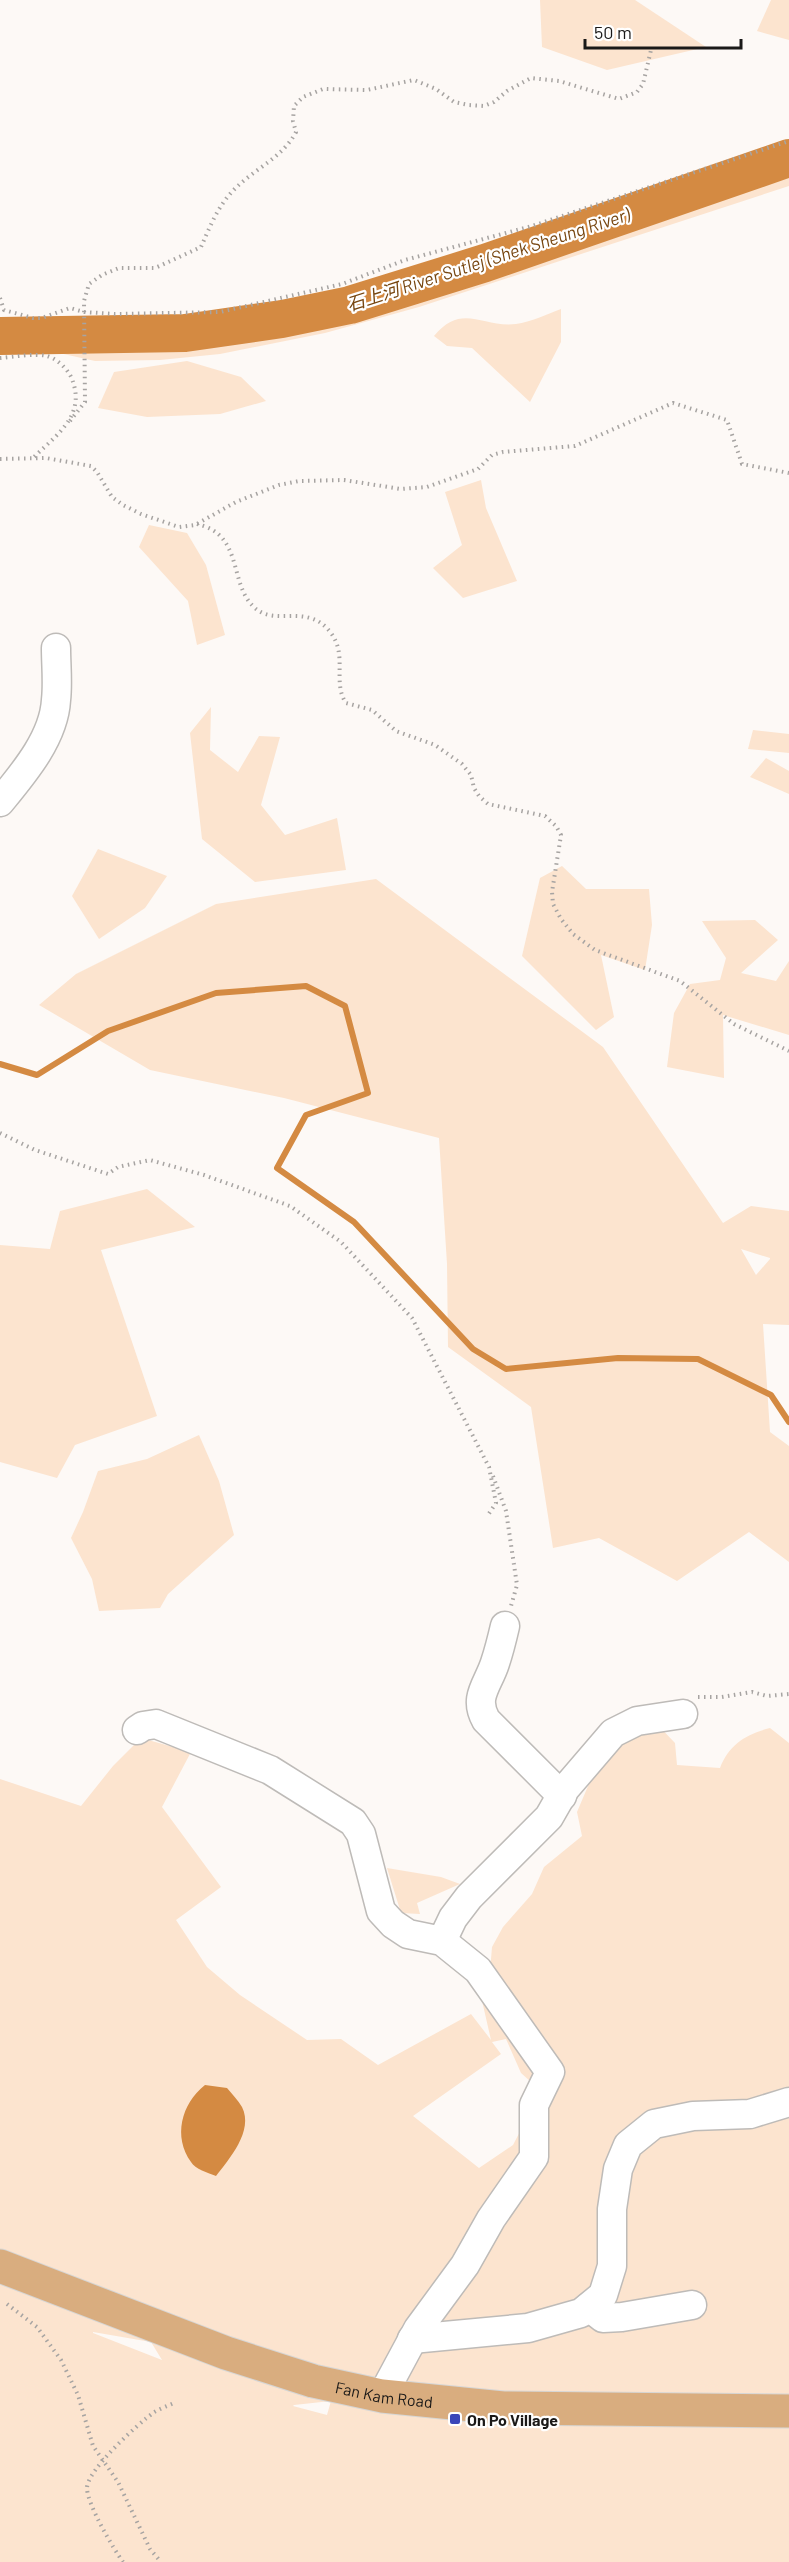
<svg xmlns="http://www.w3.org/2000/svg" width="789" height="2562" viewBox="0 0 789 2562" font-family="Barlow,'Noto Sans TC',sans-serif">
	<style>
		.green { fill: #fce4cf; fill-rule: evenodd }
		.water { fill: #d48a42 }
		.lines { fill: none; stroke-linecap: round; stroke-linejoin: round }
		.stream { stroke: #d48a42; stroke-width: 6 }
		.river { stroke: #d48a42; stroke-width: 38 }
		.minor-casing { stroke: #bebbb8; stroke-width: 31 }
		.major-casing { stroke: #d6d6d5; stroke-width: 35 }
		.path { stroke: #a7a4a2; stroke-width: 4; stroke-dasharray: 1.5 4.5; stroke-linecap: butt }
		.minor { stroke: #fff; stroke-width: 28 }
		.major { stroke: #d9ad7f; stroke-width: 33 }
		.poi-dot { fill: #3a46b9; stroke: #fff; stroke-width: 2 }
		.labels { text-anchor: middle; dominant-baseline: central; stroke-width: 4.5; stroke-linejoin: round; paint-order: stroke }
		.street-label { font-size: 16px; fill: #1a1918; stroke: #fff }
		.poi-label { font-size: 16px; font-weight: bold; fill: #1a1918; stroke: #fff; text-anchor: start }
		.water-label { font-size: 18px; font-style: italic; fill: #774610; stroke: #fff }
	</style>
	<rect width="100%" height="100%" fill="#fdf9f6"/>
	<g class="green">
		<polygon points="540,0 635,0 706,47 607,70 542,47"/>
		<polygon points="771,0 789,0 789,40 757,31"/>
		<polygon points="789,146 789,186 419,307 325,333 220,354 160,360 95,361 50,351 0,352 0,320 167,322 235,317 344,291 522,235"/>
		<path d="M 561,309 L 561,342 L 530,402 L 472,348 L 447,346 L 434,336 C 462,302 482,328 516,324 C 531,322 547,314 561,309 Z"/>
		<polygon points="187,361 241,377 266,401 220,414 147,417 98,408 114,372"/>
		<polygon points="481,480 486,508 517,581 463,598 433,568 462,545 445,492"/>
		<polygon points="149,525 187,533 206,565 225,635 197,645 188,601 139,547"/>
		<polygon points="211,707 210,750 238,772 259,736 280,737 261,805 285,835 337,818 346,870 255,882 202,839 190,733"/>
		<polygon points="753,730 789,734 789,753 748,749"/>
		<polygon points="766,758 789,771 789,794 750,777"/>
		<polygon points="98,849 167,876 145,908 99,939 72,896"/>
		<polygon points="562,866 586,889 649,889 652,925 645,970 601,955 614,1017 596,1030 522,956 540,878"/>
		<path d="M 376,879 L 603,1047 L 723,1223 L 751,1206 L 789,1211 L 789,1325 L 763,1324 L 770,1432 L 789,1446 L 789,1562 L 749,1532 L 677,1581 L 599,1538 L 553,1548 L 531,1407 L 448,1347 L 447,1264 L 439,1138 L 284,1098 L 150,1070 L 39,1005 L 76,974 L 216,904 ZM 741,1249 L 770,1258 L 770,1259 L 756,1275 Z"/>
		<polygon points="755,920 778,940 741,973 776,981 789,961 789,1035 723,1015 724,1078 667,1067 674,1013 690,984 720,980 726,958 702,921"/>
		<polygon points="147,1189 195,1227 101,1250 157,1416 75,1445 57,1478 0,1462 0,1245 50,1249 60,1211"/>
		<polygon points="199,1435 219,1481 234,1535 168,1594 160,1608 99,1611 92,1579 71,1538 83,1512 98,1471 147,1459"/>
		<path d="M 654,1721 L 675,1743 L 677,1765 L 720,1768 C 729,1744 747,1734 770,1728 L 789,1743 L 789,2562 L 0,2562 L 0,1779 L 81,1806 L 113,1766 L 141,1738 L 191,1752 L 162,1807 L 221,1887 L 176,1920 L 207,1967 L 240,1995 L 307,2040 L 341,2039 L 378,2065 L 471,2014 L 491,2040 L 480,1992 L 490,1971 L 492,1947 L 503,1927 L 532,1894 L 544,1867 L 582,1836 L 577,1812 L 602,1753 ZM 506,2039 L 521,2073 L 541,2091 L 513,2145 L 479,2168 L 413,2116 L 501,2054 L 492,2042 ZM 93,2332 L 151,2342 L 162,2360 L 93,2333 ZM 331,2401 L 327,2415 L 293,2406 L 294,2405 Z"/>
		<polygon points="387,1868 441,1877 460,1884 417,1903 420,1914 401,1913"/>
	</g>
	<path class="water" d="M 205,2085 L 227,2088 C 232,2094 238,2100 242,2107 C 254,2131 229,2159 216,2176 C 208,2173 195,2169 191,2162 C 173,2137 181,2104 205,2085 Z"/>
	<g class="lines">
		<polyline class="stream" points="0,1064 37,1075 108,1031 216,993 306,986 345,1006 368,1093 306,1115 277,1168 354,1222 473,1349 506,1369 618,1358 698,1359 771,1395 789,1422"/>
		<polyline class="river" points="0,336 185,333 282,319 350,305 485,263 789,158"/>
		<defs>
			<g id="minor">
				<path d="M 0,802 C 23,774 54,738 56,700 C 58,683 56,665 56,648"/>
				<path d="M 505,1626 C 502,1639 499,1651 495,1663 C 488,1685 473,1697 486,1720 L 562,1796"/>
				<polyline points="137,1730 143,1726 156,1724 270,1770 353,1822 361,1834 381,1911 393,1924 408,1934 442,1941 478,1970 550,2072 534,2105 534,2157 491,2219 465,2265 418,2329 382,2396"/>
				<polyline points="442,1941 453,1918 469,1897 549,1817 565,1789 613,1733 637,1721 683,1714"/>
				<polyline points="589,2307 603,2318 622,2317 692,2305"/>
				<polyline points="412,2339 528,2328 581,2313 603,2295 612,2266 612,2209 618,2169 628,2145 654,2124 693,2116 750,2114 789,2102"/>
			</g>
			<g id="major">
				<path id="s1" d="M 0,2266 L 226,2353 L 313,2381 L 382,2396 L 503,2408 L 789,2411"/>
			</g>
		</defs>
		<use href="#minor" class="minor-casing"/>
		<use href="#major" class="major-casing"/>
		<g class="path">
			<polyline points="0,298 4,310 33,318 42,318 70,308 84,312 115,314 220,312 342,284 405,260 532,226 789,141"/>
			<path d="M 0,358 C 14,357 34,353 47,356 C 58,359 70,371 73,382 C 85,417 55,436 33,458"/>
			<path d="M 70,421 L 85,402 L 84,301 L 89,284 L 102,275 L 119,268 L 155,268 L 201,247 C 209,229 217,208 231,193 C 251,170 282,159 296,132 L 293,121 L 294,106 L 303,97 L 323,89 L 367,90 L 414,80 L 436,89 L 454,102 L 469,105 L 484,106 L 494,102 L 507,91 L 531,78 L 559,81 L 619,99 L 637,92 L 643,84 L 651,50"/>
			<polyline points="0,459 46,458 91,466 97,472 112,497 123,505 141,514 179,527 195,525 236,502 279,485 299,481 344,480 401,489 427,487 478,469 492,455 503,452 575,446 673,403 727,420 742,464 789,473"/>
			<path d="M 197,524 C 204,526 213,529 218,534 C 240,553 233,589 255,608 C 276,627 308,602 331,633 C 348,656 332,682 346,703 L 372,710 L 396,731 L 435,745 L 462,764 L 471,775 L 474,788 L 479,796 L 488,804 L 545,816 L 556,826 L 561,835 L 552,892 L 553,904 L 561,919 L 573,934 L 595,950 L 680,981 L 734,1024 L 789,1051"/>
			<polyline points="0,1133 35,1150 108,1174 118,1167 150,1160 204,1175 290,1206 341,1242 412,1318 489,1467 496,1503 488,1515"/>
			<polyline points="493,1476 506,1511 517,1585 511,1606"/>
			<polyline points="698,1697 722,1697 752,1692 767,1696 789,1694"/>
			<polyline points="7,2304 37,2327 61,2360 78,2395 93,2446 118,2482 150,2549 161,2562"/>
			<path d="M 123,2562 C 113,2548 87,2504 87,2488 C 87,2470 138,2424 153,2413 C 159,2409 167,2406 174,2403"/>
		</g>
		<use href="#minor" class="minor"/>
		<use href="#major" class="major"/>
	</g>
	<rect class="poi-dot" x="449" y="2413" width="12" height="12" rx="3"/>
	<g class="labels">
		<g class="street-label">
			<text stroke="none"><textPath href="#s1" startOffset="406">Fan Kam Road</textPath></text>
		</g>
		<g class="poi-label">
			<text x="467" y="2419">On Po Village</text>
		</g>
		<g class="water-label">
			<text transform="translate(488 259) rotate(-18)">石上河 River Sutlej (Shek Sheung River)</text>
		</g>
	</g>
	<path d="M585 39v9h156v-9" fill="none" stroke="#1a1918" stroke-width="3"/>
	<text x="594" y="39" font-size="18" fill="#1a1918" stroke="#ffffff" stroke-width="4.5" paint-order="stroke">50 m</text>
</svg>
